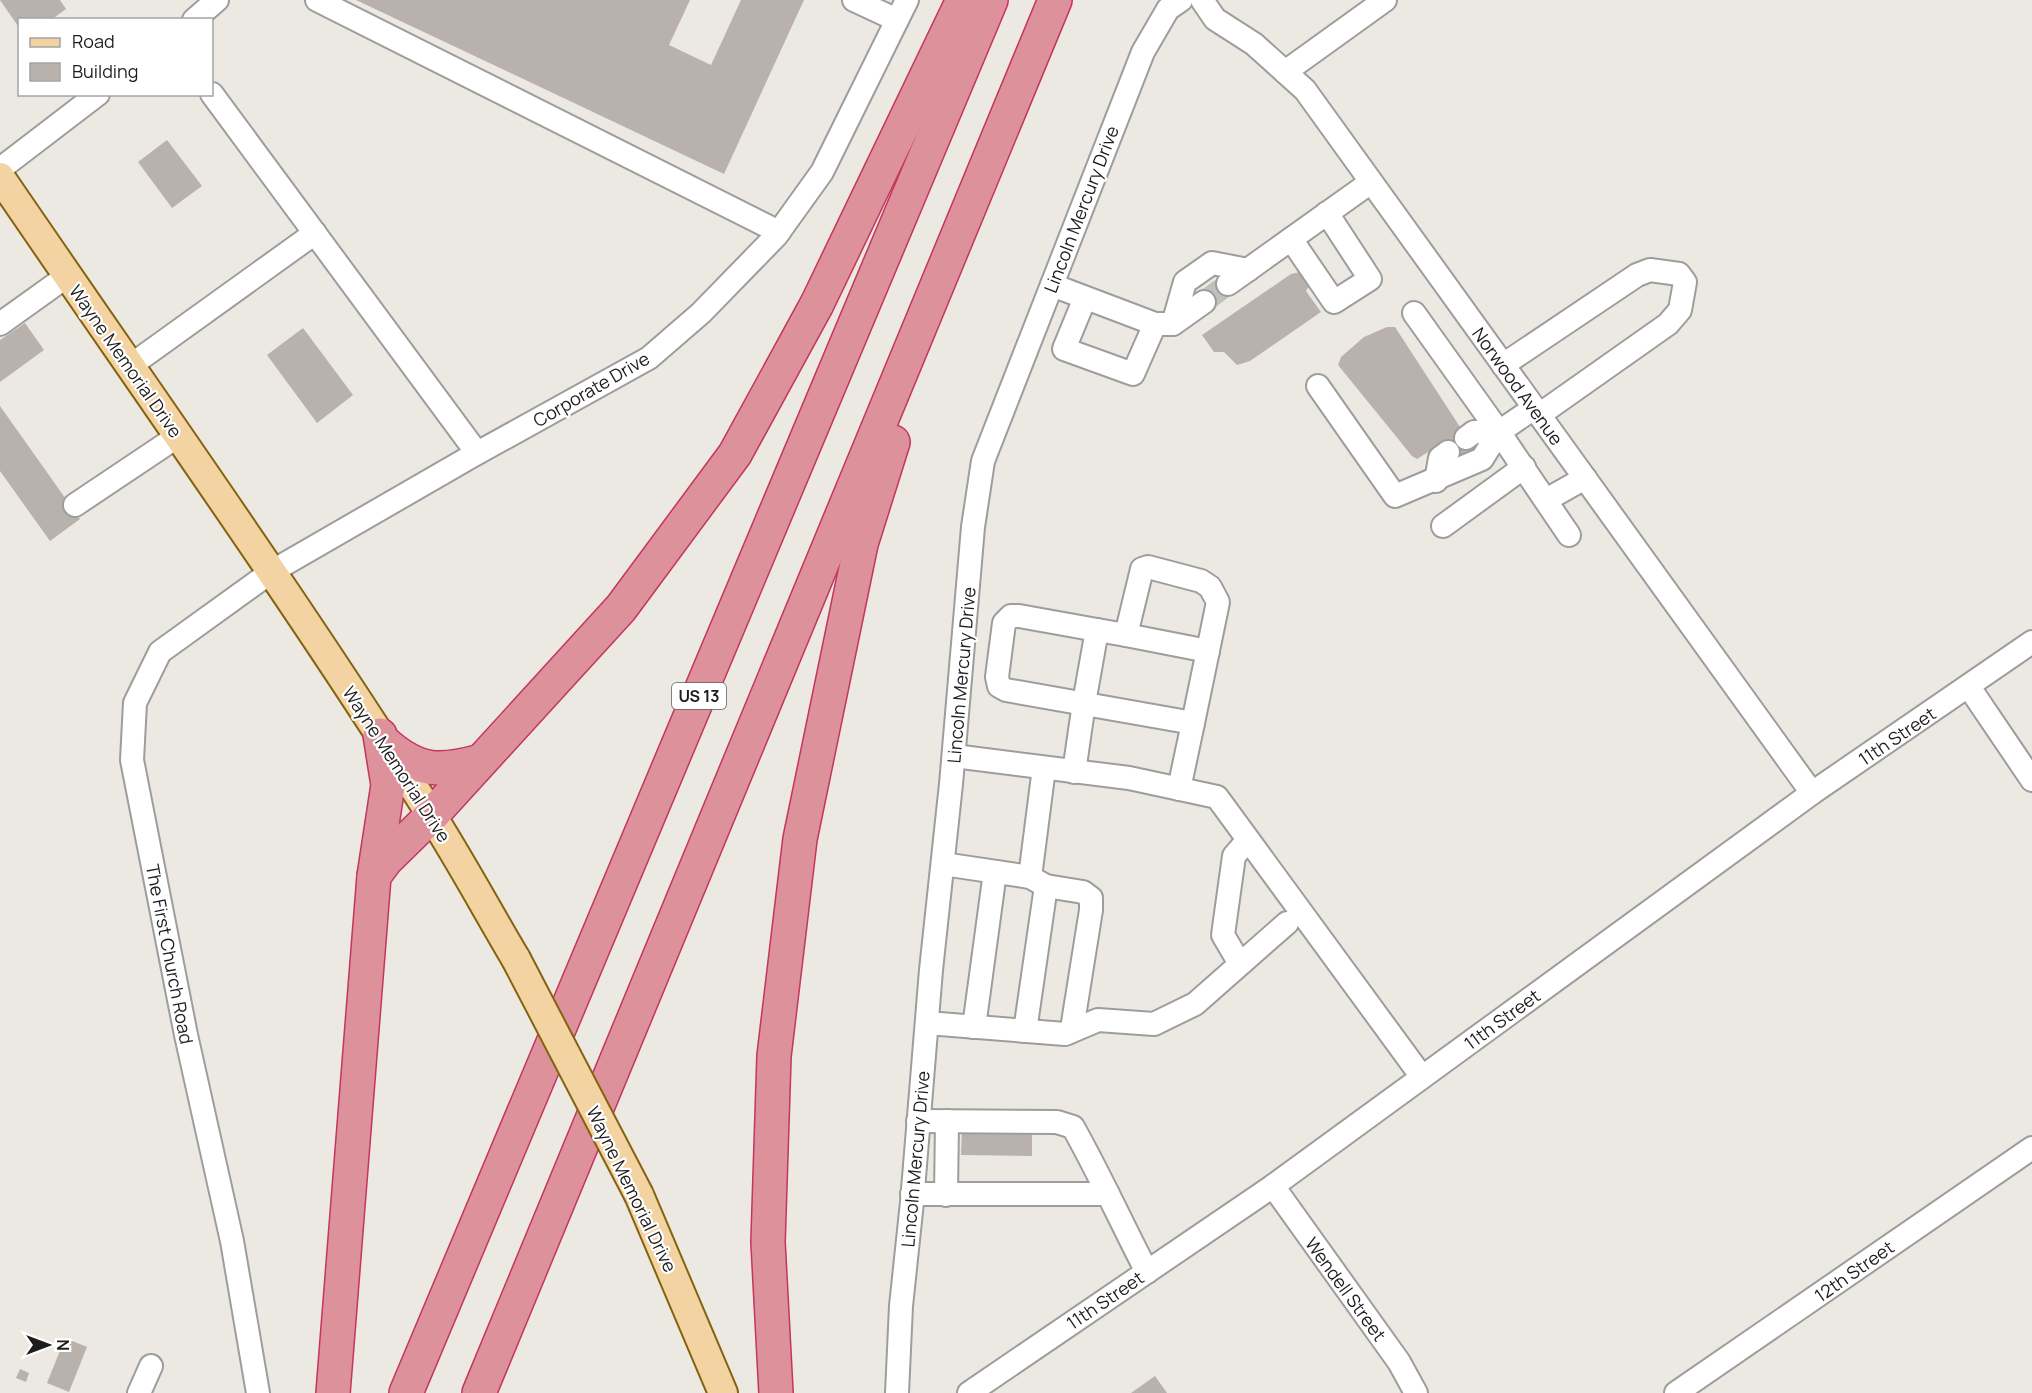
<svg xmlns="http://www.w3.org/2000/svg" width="2032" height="1393" viewBox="0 0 2032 1393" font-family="Manrope,sans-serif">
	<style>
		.building { fill: #b9b2ac }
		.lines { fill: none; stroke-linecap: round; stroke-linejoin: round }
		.minor-tunnel { stroke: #c2c0ba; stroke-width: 22; stroke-dasharray: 22 11; stroke-linecap: butt }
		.minor-casing { stroke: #9d9d9d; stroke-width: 26 }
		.major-casing { stroke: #85630e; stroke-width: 32 }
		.highway-casing { stroke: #c4355f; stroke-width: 36 }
		.minor { stroke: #fff; stroke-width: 22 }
		.major { stroke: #f2d3a1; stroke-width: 28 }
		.highway { stroke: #dd919b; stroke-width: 33 }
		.major-bridge-casing { stroke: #85630e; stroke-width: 32; stroke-linecap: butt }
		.major-bridge { stroke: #f2d3a1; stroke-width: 28 }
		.labels { text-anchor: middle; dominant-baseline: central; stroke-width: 4.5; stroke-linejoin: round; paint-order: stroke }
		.shield { fill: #fff; stroke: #606060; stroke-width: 1.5 }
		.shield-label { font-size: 16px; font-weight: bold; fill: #1c1c1c }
		.street-label { font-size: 18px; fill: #1c1c1c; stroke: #fff }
	</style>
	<rect width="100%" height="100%" fill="#ece9e2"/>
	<g class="building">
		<polygon points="0,0 60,0 66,9 51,20 20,20 20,29"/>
		<polygon points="356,0 690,0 669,45 711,65 741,0 804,0 724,174"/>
		<polygon points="167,140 202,186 172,208 138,162"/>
		<polygon points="1300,272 1310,284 1306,291 1321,312 1250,361 1237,365 1224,352 1214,352 1202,335 1291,274"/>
		<polygon points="25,323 44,350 0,382 0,340"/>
		<polygon points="1387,327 1395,327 1473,447 1453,460 1442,443 1417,459 1412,456 1338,365 1341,357 1364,337"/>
		<polygon points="303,328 353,395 317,423 267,355"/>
		<polygon points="0,406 80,519 50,541 0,471"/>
		<polygon points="962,1128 1032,1128 1032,1156 961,1155"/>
		<polygon points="65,1338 87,1347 69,1392 47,1383"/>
		<polygon points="20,1369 29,1373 26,1382 16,1378"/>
		<polygon points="1155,1376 1167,1393 1131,1393"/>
	</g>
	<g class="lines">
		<polyline class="minor-tunnel" points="1204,302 1228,284"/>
		<defs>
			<g id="minor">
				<polyline points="317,0 779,232"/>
				<polyline points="854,0 897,20"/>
				<polyline points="1202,0 1215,19 1254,44 1305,90 1812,793"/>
				<polyline points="194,20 217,0"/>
				<polyline points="1285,72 1385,0"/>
				<polyline points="212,94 477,453"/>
				<polyline points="0,169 98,94"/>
				<polyline points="1291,239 1334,302 1370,279 1327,213"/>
				<polyline points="1228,284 1371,182"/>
				<polyline points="1052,285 1155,324 1173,324 1204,302"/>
				<polyline points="1085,298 1064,349 1133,374 1155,324"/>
				<polyline points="1414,313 1499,432 1534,408"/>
				<polyline points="0,324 67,276"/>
				<polyline points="1173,324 1185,282 1212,263 1248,270"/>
				<polyline points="1503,365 1637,275 1650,270 1679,274 1685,282 1680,310 1668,324 1539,415"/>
				<polyline points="130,366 315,233"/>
				<polyline points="1318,386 1395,496 1482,459 1499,432"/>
				<polyline points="1499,432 1569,535"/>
				<polyline points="1466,438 1474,432 1499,432"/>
				<polyline points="1436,481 1440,458 1448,452"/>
				<polyline points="1546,500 1585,478"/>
				<polyline points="75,505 178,436"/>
				<polyline points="1443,526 1524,467"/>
				<polyline points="1097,630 1126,635 1142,569 1148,567 1201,581 1210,587 1218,602 1193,723"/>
				<polyline points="1126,635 1208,651"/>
				<polyline points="1969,687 2032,780"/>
				<polyline points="954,756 1129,778 1217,797 1422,1077"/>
				<polyline points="1074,772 1084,703 1097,630 1019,616 1011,616 1004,623 997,677 999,686 1006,690 1193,723 1179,789"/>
				<polyline points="943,864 1030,877 1046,886 1083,892 1091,898 1091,910 1072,1029"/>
				<polyline points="1030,877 1044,768"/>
				<polyline points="1240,964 1223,935 1234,856 1247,841"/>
				<polyline points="927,1023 1065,1034 1098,1020 1154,1024 1195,1004 1287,923"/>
				<polyline points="974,1027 995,872"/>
				<polyline points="1025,1031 1046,886"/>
				<path d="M 918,1121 L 1057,1122 L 1073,1127 C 1100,1175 1122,1224 1147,1272"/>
				<polyline points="1273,1186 1399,1362 1416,1393"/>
				<polyline points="912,1194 1108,1194"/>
				<polyline points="946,1195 947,1121"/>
				<polyline points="139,1393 151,1366"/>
				<polyline points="258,1393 232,1241 186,1035 132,760 135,703 160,652 271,572 472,456 649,358 701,313 776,236 822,172 907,0"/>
				<polyline points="897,1393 901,1306 912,1202 931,970 951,784 973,527 983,461 1143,52 1168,9 1181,0"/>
				<polyline points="969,1393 1273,1186 1812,793 2032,642"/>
				<polyline points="1676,1393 2032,1148"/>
			</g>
			<g id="major">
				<path d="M 0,177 C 144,388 293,596 430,813 C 460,860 487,910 516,959"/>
				<polyline points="639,1195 723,1393"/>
			</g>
			<g id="highway">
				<path d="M 386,744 C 419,773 441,772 481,761"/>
				<polyline points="374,876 388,785 380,735"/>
				<polyline points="333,1393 374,876 386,860 432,815 621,608 735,454 817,304 963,0"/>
				<polyline points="406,1393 991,0"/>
				<polyline points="479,1393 1055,0"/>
				<polyline points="776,1393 768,1242 774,1056 800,839 861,544 893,442"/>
			</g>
		</defs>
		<use href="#minor" class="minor-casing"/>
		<use href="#major" class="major-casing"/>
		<use href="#highway" class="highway-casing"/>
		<use href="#minor" class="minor"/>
		<use href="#major" class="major"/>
		<use href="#highway" class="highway"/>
		<defs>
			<polyline id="major-bridge" points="516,959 639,1195"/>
		</defs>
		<use href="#major-bridge" class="major-bridge-casing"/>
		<use href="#major-bridge" class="major-bridge"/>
	</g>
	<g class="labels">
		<rect class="shield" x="672" y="683" width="54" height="26" rx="4.5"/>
		<g class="shield-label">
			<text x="699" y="696">US 13</text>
		</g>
		<g class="street-label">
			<text transform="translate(1081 209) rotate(-69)">Lincoln Mercury Drive</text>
			<text transform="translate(126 361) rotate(55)">Wayne Memorial Drive</text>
			<text transform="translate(1518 386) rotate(54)">Norwood Avenue</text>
			<text transform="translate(591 389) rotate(-30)">Corporate Drive</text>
			<text transform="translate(961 675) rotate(-85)">Lincoln Mercury Drive</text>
			<text transform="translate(1897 736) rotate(-34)">11th Street</text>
			<text transform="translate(397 764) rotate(57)">Wayne Memorial Drive</text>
			<text transform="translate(170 954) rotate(79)">The First Church Road</text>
			<text transform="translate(1502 1019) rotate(-36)">11th Street</text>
			<text transform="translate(915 1159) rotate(-85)">Lincoln Mercury Drive</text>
			<text transform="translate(632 1189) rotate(64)">Wayne Memorial Drive</text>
			<text transform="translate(1854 1271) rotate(-35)">12th Street</text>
			<text transform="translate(1346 1289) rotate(54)">Wendell Street</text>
			<text transform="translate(1105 1300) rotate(-34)">11th Street</text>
		</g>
	</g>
	<rect x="18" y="18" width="195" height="78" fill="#ffffff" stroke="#a4a4a4" stroke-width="1.5"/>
	<rect x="30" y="38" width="30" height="9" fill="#f2d3a1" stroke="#a4a4a4" stroke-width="1.5"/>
	<text x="72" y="48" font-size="18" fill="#1c1c1c">Road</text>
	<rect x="30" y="63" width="30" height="18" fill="#b9b2ac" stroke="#a4a4a4" stroke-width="1.5"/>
	<text x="72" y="78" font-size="18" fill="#1c1c1c">Building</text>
	<g transform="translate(48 1345) rotate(90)" stroke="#ffffff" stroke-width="4.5" paint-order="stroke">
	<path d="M0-4.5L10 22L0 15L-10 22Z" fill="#1c1c1c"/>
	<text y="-9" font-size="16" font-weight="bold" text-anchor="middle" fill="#1c1c1c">N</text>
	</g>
</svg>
